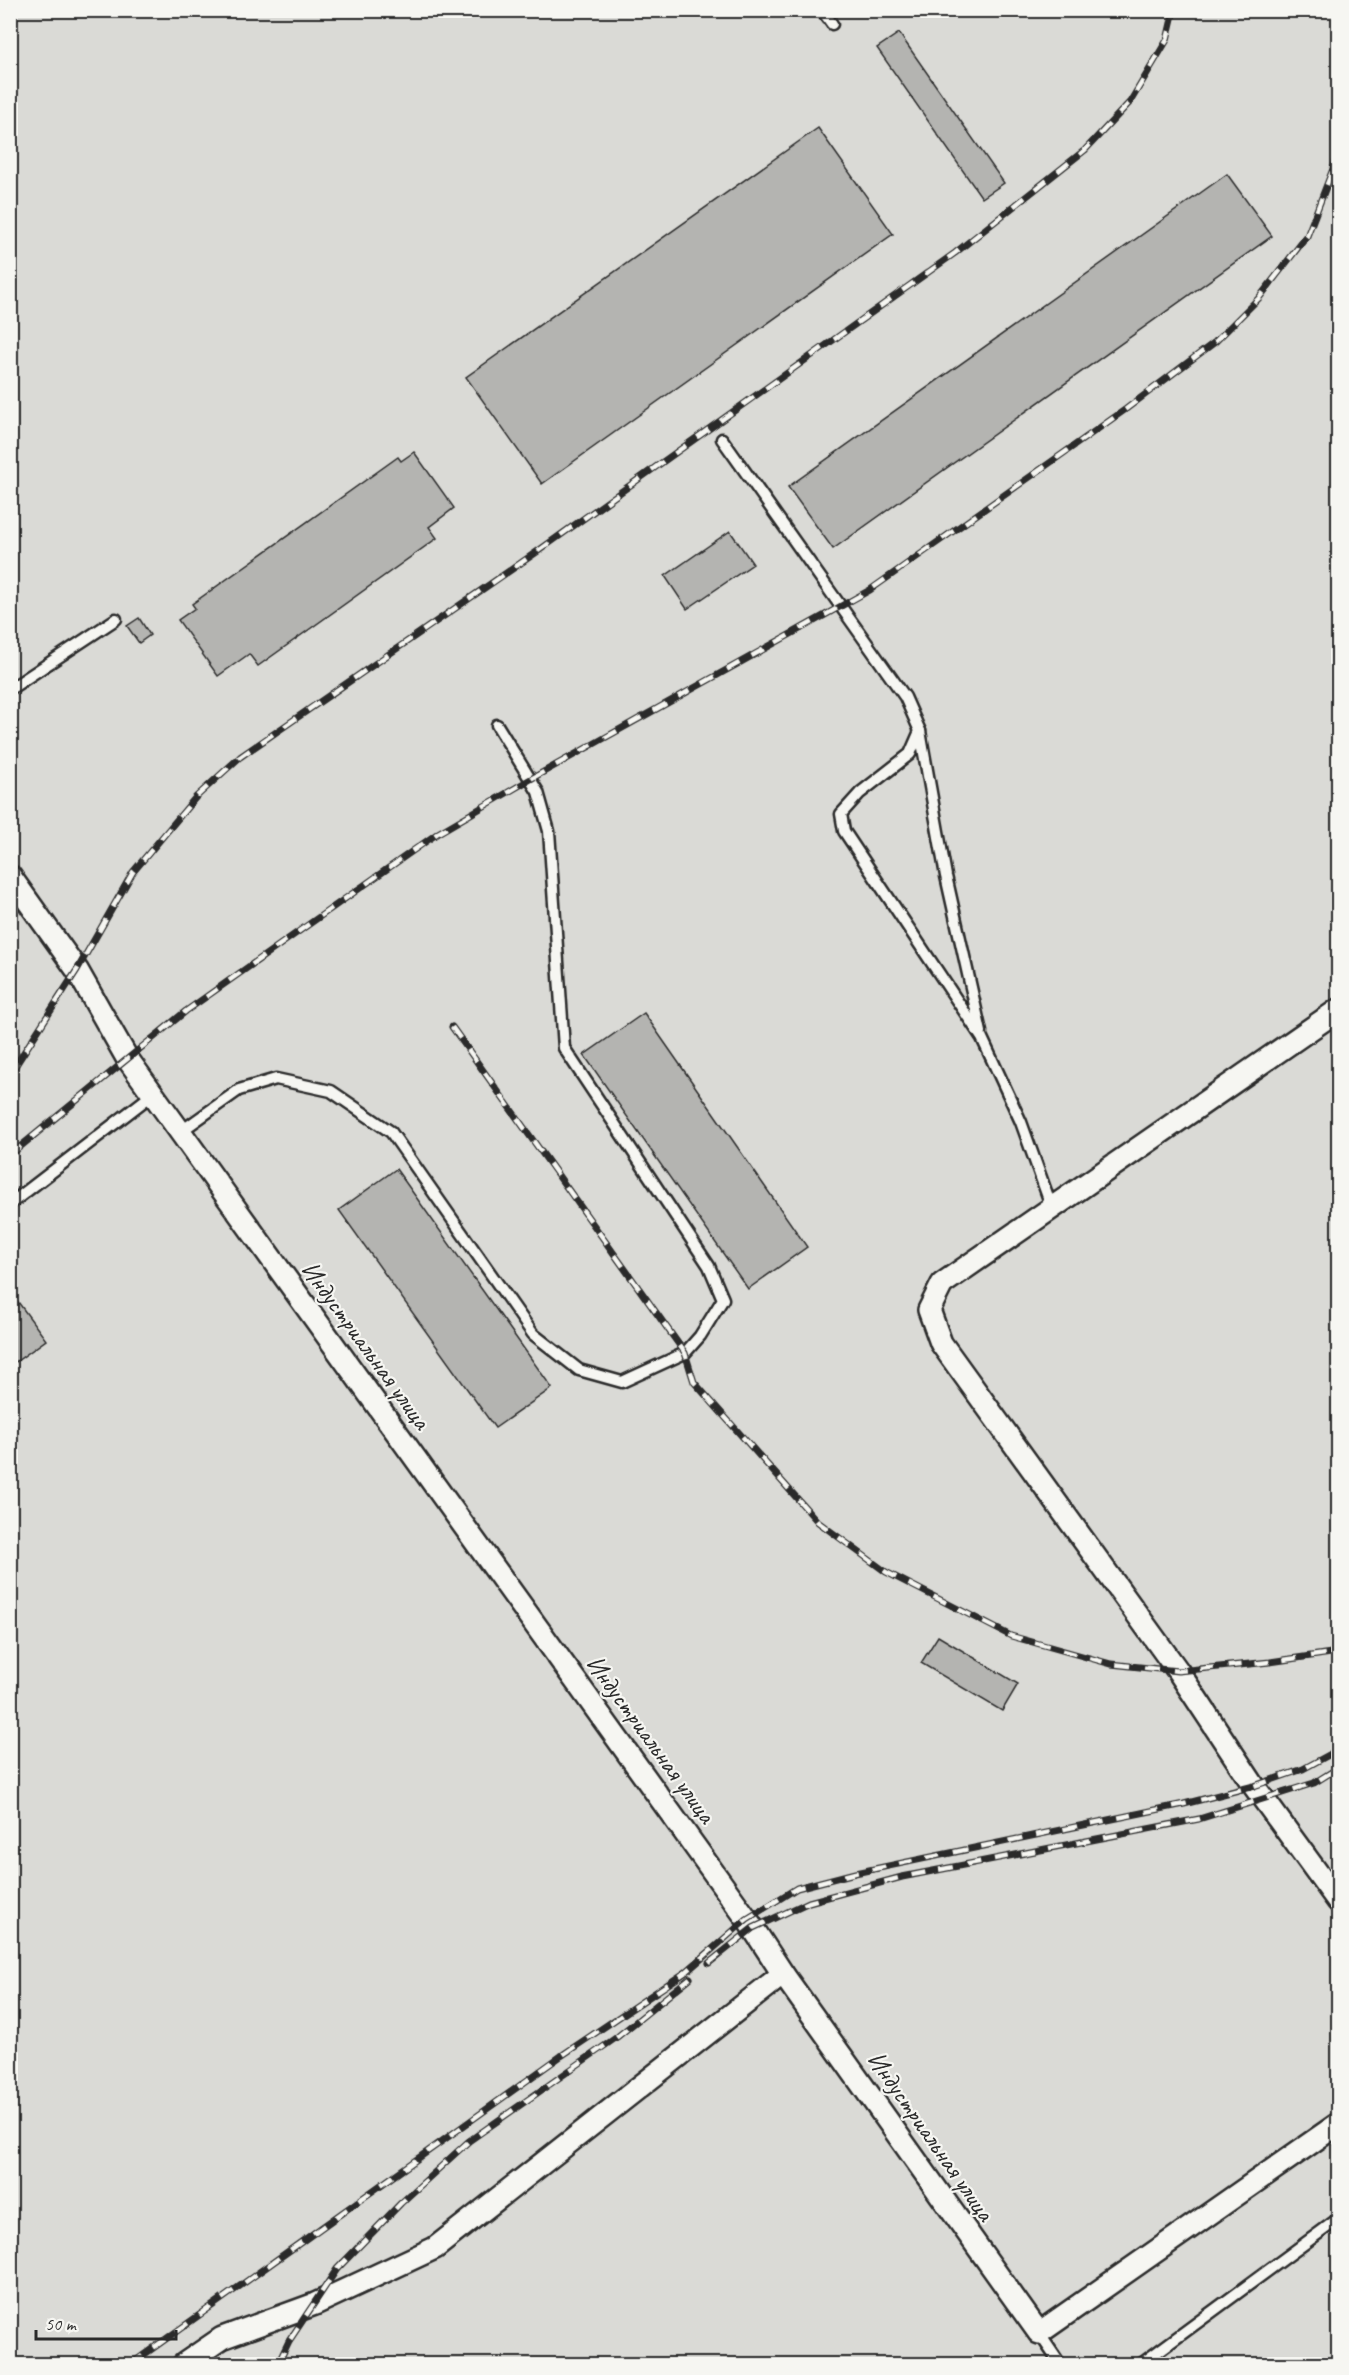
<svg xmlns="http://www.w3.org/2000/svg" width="1349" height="2375" viewBox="0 0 1349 2375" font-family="Caveat,sans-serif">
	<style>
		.built { fill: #dadad6 }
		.building { fill: #b4b4b1; stroke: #2b2b2b; stroke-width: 1.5 }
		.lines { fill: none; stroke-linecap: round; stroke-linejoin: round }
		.lane-casing { stroke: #2b2b2b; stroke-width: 15 }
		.street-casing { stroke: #2b2b2b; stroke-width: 26 }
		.lane { stroke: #f6f6f2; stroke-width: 10 }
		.street { stroke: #f6f6f2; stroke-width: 21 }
		.rail-casing { stroke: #2b2b2b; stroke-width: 7 }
		.rail { stroke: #f6f6f2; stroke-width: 4.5; stroke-dasharray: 14; stroke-linecap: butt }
		.labels { text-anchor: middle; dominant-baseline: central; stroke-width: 4.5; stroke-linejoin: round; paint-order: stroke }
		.street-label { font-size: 26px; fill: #2b2b2b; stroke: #f6f6f2 }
	</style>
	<rect width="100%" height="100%" fill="#eaeae6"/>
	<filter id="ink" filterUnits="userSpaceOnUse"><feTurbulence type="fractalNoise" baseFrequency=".0167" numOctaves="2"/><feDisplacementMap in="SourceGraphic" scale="12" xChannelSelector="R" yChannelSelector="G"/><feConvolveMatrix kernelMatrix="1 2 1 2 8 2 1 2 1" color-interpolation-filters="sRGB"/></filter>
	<g filter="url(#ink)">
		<rect class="built" x="11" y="11" width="1327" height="2353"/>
		<g class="building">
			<polygon points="899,33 1004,183 982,198 877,48"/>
			<polygon points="818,128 893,234 542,484 466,377"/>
			<polygon points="1227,174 1272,236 833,549 788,487"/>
			<polygon points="414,452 454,508 429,527 437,538 258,666 249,654 218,676 178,620 195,608 192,604 398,457 401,461"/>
			<polygon points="730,531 753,564 687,609 665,576"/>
			<polygon points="139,618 150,635 139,643 127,626"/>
			<polygon points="644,1013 807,1247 748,1289 584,1055"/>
			<polygon points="396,1169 552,1388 495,1428 339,1210"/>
			<polygon points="10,1291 46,1340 10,1366"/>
			<polygon points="938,1636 1018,1684 1002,1711 921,1663"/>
		</g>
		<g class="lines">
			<defs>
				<g id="lane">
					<polyline points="822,10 832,24"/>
					<polyline points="722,439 905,697 920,731 910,754 860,793 841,814 844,831 982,1038 1021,1122 1052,1208"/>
					<polyline points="10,689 116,619"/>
					<polyline points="920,731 946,876 981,1032"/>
					<polyline points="180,1132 239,1090 276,1079 331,1091 391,1132 533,1334 579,1370 622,1382 685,1353 700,1336 723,1299 709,1266 564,1048 549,831 538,792 497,725"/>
					<polyline points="10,1204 153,1094"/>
					<polyline points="1039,2333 1060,2364"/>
					<polyline points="1141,2364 1338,2219"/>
				</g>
				<g id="street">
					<polyline points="10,876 77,970 127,1058 153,1094 747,1919 783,1974 1039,2333 1338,2124"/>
					<polyline points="1338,1010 942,1284 929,1310 941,1343 1178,1671 1254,1786 1338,1901"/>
					<polyline points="184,2364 222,2338 315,2304 435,2248 783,1974"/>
				</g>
			</defs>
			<use href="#lane" class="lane-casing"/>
			<use href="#street" class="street-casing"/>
			<use href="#lane" class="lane"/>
			<use href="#street" class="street"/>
			<defs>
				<g id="rail">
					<polyline points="452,1027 685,1353 694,1382 818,1522 886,1572 1011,1636 1111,1664 1178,1671 1270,1662 1338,1652"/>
					<polyline points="10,1074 77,970 133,872 196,797 240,757 541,549 955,253 1085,150 1130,102 1167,40 1174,10"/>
					<polyline points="10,1155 186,1011 438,833 529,780 870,590 1126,409 1215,342 1259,298 1307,236 1338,156"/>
					<polyline points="709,1963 753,1928 809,1902 902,1877 1199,1819 1314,1783 1338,1768"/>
					<polyline points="131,2364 561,2056 686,1972 747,1919 797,1888 855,1873 1184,1804 1254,1786 1303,1769 1338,1750"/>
					<polyline points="278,2364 289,2341 337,2269 401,2203 469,2141 617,2037 690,1978"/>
				</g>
			</defs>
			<use href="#rail" class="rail-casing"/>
			<use href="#rail" class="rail"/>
		</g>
	</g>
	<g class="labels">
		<g class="street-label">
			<text transform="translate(366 1345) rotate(54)">Индустриальная улица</text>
			<text transform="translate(651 1739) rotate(54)">Индустриальная улица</text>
			<text transform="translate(931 2136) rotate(55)">Индустриальная улица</text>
		</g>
	</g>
	<rect width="1349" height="2375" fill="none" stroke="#f6f6f2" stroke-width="36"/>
	<rect x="18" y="18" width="1313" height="2339" fill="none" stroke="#2b2b2b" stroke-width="2" filter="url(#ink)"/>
	<path d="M36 2330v9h140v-9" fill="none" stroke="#2b2b2b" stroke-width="3"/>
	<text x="45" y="2330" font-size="18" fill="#2b2b2b" stroke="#f6f6f2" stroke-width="4.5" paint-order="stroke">50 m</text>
</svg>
